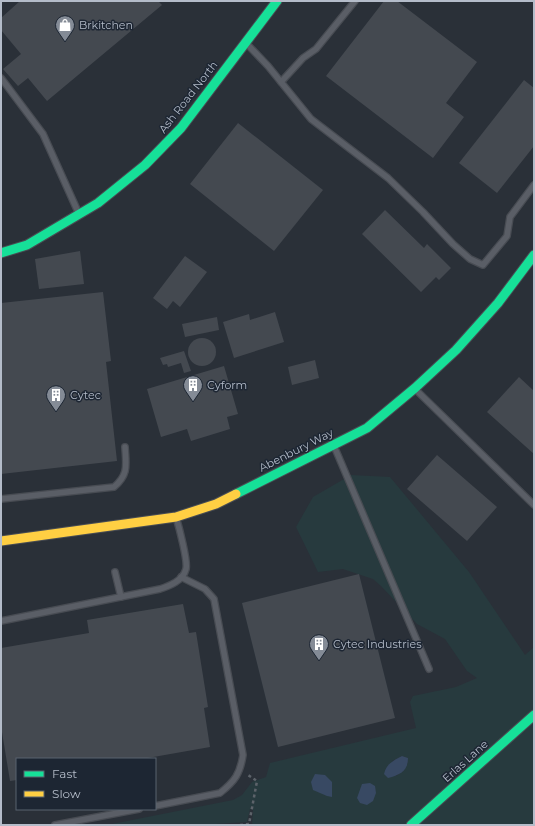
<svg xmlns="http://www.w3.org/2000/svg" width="535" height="826" viewBox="0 0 535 826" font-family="Montserrat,sans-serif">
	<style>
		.green { fill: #273a3e; fill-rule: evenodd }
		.water { fill: #384963 }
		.building { fill: #444950 }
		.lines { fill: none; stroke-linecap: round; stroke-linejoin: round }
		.lane-casing { stroke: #484c53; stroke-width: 8 }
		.fast-casing { stroke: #484c53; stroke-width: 11 }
		.slow-casing { stroke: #484c53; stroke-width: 11 }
		.path { stroke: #5d636a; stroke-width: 2.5; stroke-dasharray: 3 3; stroke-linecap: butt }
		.lane { stroke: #5a5e66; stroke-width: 5.5 }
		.fast { stroke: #16e098; stroke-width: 9 }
		.slow { stroke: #ffcf43; stroke-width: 9 }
		.labels { text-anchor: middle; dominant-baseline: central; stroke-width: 3; stroke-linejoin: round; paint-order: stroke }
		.poi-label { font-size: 11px; fill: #b4bcc9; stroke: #1d2633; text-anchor: start }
		.street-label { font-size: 11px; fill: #b4bcc9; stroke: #1d2633 }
	</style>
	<rect width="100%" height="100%" fill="#2a3038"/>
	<path class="green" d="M 351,475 L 390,477 L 469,572 L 525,655 L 534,647 L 534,825 L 252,825 L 253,810 L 250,809 L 247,822 L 200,825 L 107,825 L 233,800 L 242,795 L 252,782 L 266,777 L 270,763 L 416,728 L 410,702 L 413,696 L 456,687 L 477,678 L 467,671 L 445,639 L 417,624 L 381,586 L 373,579 L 343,569 L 318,572 L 296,527 L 313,497 ZM 402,756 L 408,758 C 408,767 404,771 396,776 L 392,761 Z"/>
	<g class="water">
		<path d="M 402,756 L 408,758 C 408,771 400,775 388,778 L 384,774 C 386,764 394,760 402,756 Z"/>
		<polygon points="315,774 325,775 332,782 332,797 327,796 313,790 311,782"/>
		<polygon points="370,783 375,786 376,793 373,801 367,805 360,803 357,798 362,784"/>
	</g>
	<g class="building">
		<polygon points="20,1 158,1 162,5 47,101 28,78 18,86 3,69 21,54 1,30 1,18"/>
		<polygon points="384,1 397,1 477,62 446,103 464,117 433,158 326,76"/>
		<polygon points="524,80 534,88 534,146 497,193 459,163"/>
		<polygon points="238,123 323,190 274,251 190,184"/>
		<polygon points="385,210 424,248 427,244 451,268 439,280 436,277 421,292 362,234"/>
		<polygon points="80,251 84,284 39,289 35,259"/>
		<polygon points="185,256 207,272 180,307 173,301 167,309 153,298"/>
		<polygon points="103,292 111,361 106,362 117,461 1,474 1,303"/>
		<polygon points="275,312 284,342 234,358 223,322 249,314 250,320"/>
		<polygon points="217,317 219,330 185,337 182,324"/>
		<circle cx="202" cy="352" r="14"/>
		<polygon points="184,351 191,371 184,373 181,363 168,367 167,364 163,365 160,358"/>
		<polygon points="315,360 319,378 292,385 288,367"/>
		<polygon points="224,366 238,414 227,417 230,429 191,441 187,429 161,437 147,389"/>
		<polygon points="519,377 534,391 534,454 487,412"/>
		<polygon points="437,455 497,507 467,541 407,489"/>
		<polygon points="359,574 395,718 278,747 242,603"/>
		<polygon points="183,604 189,633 196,632 208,707 204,708 210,747 142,759 17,759 17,780 10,781 1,726 1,648 89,633 87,620"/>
	</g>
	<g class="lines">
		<defs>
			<g id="lane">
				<polyline points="247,44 268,66 311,119 388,178 423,212 453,244 470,259 483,265 507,236 510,217 534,185"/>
				<polyline points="1,78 43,134 79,214"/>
				<polyline points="281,82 303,58 316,49 355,1"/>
				<polyline points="415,389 534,505"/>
				<polyline points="334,446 429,669"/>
				<path d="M 1,499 L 114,487 C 129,474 126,465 125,447"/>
				<polyline points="115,572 121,597"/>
				<path d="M 1,621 L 160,589 C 169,586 183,581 186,569 C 188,561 179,527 176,517"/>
				<path d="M 155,806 L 220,793 C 235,781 240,774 243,755 L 214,599 L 205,589 L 181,577"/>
				<polyline points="55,825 139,809"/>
			</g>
			<g id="fast">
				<polyline points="1,253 27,245 98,203 145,165 181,128 277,1"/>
				<polyline points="236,494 367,428 415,388 456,350 498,303 534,255"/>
				<polyline points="411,825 534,715"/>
			</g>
			<polyline id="slow" points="1,541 176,517 216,504 236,494"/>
		</defs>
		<use href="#lane" class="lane-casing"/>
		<use href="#fast" class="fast-casing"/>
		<use href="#slow" class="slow-casing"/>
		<polyline class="path" points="240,825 249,824 257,781 248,775"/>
		<use href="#lane" class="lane"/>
		<use href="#fast" class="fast"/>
		<use href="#slow" class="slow"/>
	</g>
	<defs>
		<symbol id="shop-pin" viewBox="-11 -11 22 30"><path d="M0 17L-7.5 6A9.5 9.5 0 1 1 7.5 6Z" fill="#848b96" stroke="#1d2633"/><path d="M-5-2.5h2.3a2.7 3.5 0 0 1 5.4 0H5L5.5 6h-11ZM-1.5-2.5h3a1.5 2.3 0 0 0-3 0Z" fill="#fff"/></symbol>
		<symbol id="building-pin" viewBox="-11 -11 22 30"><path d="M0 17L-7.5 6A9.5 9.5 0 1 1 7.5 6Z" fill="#848b96" stroke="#1d2633"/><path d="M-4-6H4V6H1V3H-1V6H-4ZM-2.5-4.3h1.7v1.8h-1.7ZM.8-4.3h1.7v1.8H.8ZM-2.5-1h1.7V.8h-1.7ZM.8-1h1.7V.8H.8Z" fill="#fff"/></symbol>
	</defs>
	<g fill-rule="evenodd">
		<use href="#shop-pin" x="54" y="14" width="22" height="30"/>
		<use href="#building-pin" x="182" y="374" width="22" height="30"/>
		<use href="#building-pin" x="45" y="384" width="22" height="30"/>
		<use href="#building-pin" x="308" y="633" width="22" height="30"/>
	</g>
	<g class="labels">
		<g class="poi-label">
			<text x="79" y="25">Brkitchen</text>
			<text x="207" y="385">Cyform</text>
			<text x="70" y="395">Cytec</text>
			<text x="333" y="644">Cytec Industries</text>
		</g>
		<g class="street-label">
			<text transform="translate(188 97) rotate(-52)">Ash Road North</text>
			<text transform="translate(296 450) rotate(-27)">Abenbury Way</text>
			<text transform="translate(465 761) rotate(-42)">Erlas Lane</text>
		</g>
	</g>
	<rect width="535" height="826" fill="none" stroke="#b4bcc9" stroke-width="4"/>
	<rect x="16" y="758" width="140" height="52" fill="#1d2633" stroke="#59626f"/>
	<rect x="24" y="771" width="20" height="6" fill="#16e098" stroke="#59626f"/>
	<text x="52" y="778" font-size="12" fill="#b4bcc9">Fast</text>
	<rect x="24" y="791" width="20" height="6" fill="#ffcf43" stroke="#59626f"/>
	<text x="52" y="798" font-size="12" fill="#b4bcc9">Slow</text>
</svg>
